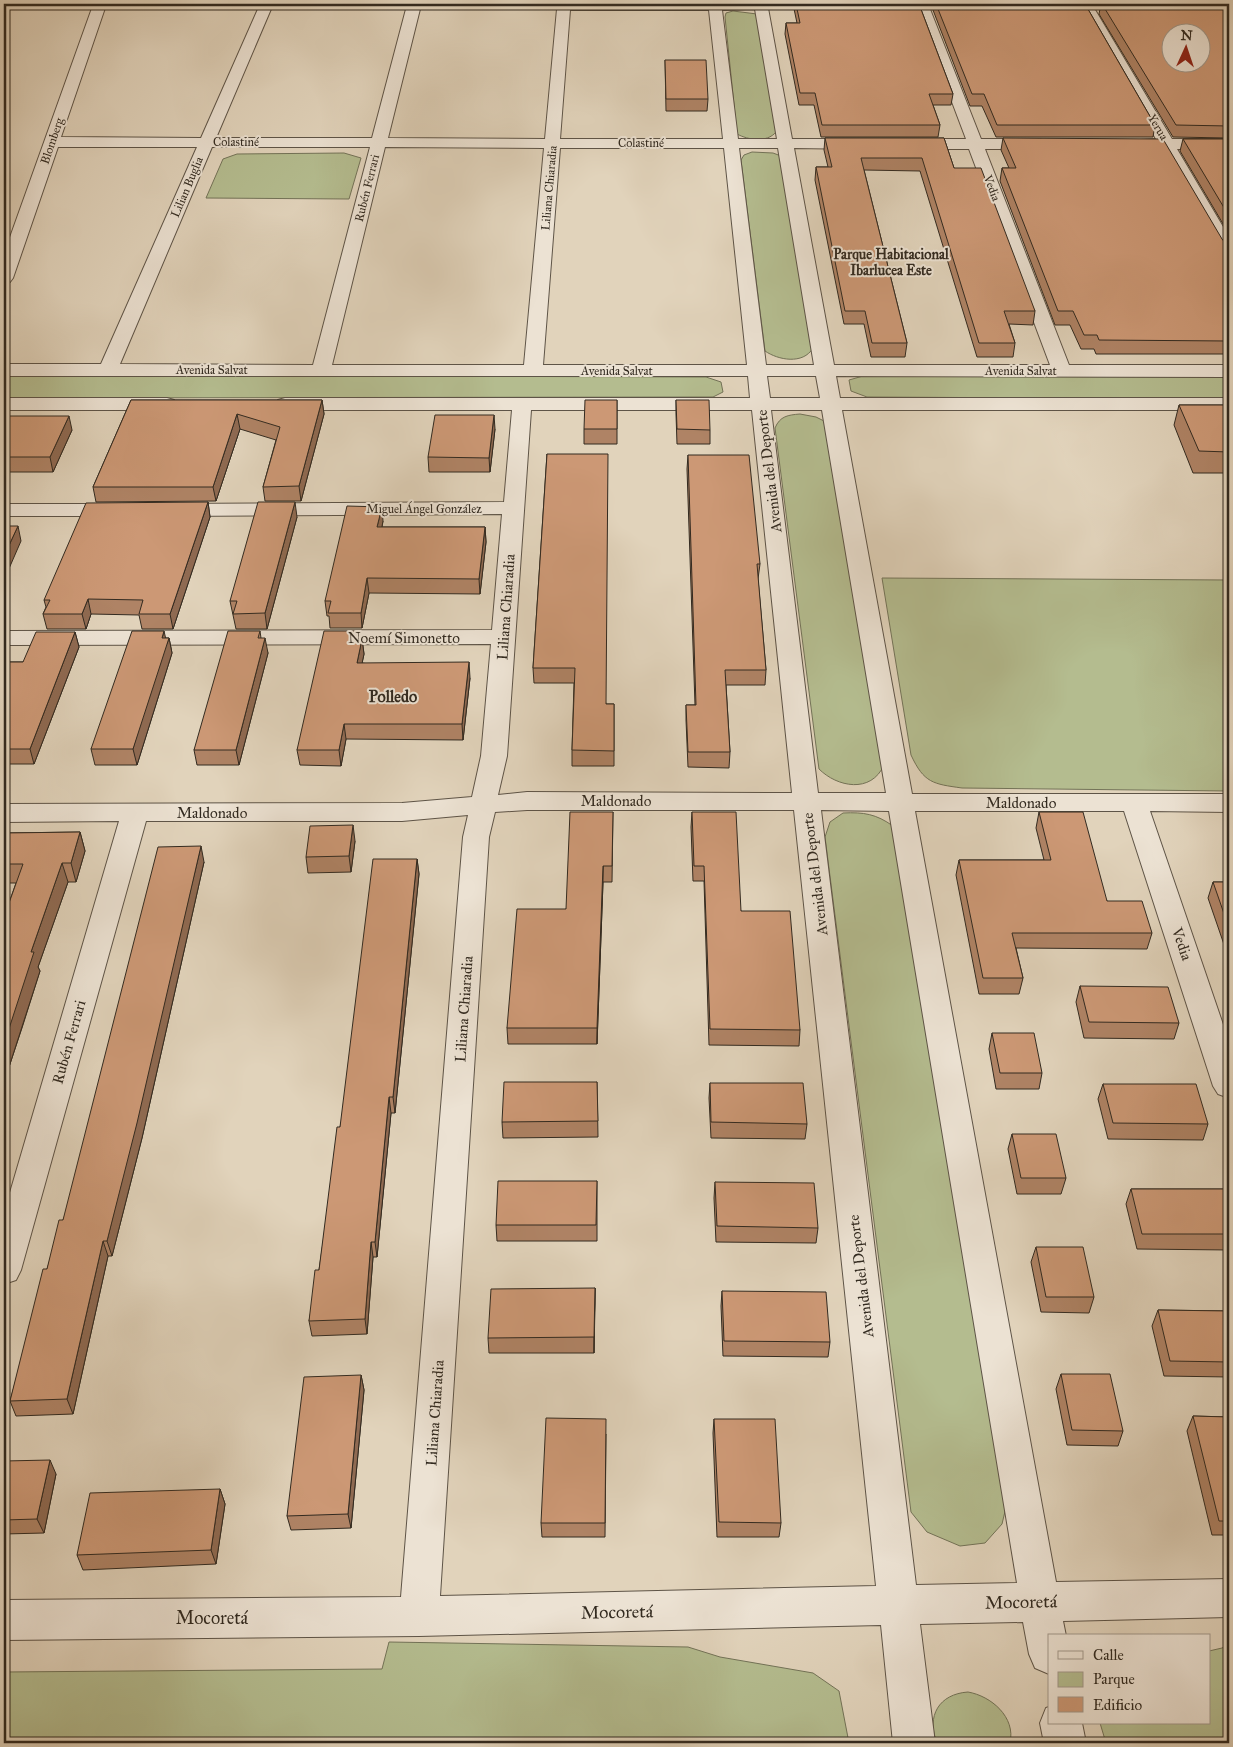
<svg xmlns="http://www.w3.org/2000/svg" width="1233" height="1747" viewBox="0 0 1233 1747" font-family="'IM FELL Great Primer',serif">
	<style>
		.green { fill: #b4bc8f; stroke: #737358 }
		.lines { fill: none; stroke-linecap: round; stroke-linejoin: round }
		.minor-casing { stroke: #5e5447; stroke-width: 2 }
		.minor { fill: #ece2d3; fill-rule: evenodd }
		.wall { fill: #af8365; stroke: #322a20 }
		.shaded-wall { fill: #8f6a52; stroke: #322a20 }
		.building { fill: #cc9875; stroke: #322a20; fill-rule: evenodd }
		.labels { text-anchor: middle; dominant-baseline: central; stroke-width: 4; stroke-linejoin: round; paint-order: stroke }
		.far-street-label { font-size: 12px; fill: #322a20; stroke: #ece2d3 }
		.far-neighbourhood-label { font-size: 14px; font-weight: bold; fill: #322a20; stroke: #ece2d3 }
		.street-label { font-size: 15px; fill: #322a20; stroke: #ece2d3 }
		.neighbourhood-label { font-size: 16px; font-weight: bold; fill: #322a20; stroke: #ece2d3 }
		.near-street-label { font-size: 18px; fill: #322a20; stroke: #ece2d3 }
	</style>
	<rect width="100%" height="100%" fill="#e1d3bb"/>
	<filter id="stains"><feTurbulence type="fractalNoise" baseFrequency=".004" numOctaves="4"/><feColorMatrix values="0 0 0 0 .2 0 0 0 0 .09 0 0 0 0 .02 0 0 0 .5 -.17"/></filter>
	<radialGradient id="worn" r=".72"><stop offset=".6" stop-color="#630" stop-opacity="0"/><stop offset="1" stop-color="#630" stop-opacity=".3"/></radialGradient>
	<g class="green">
		<path d="M 733,11 L 757,14 L 776,132 C 767,143 748,140 737,134 L 725,17 L 726,13 Z"/>
		<path d="M 752,152 L 773,153 L 781,156 L 813,348 C 803,365 778,360 765,351 L 741,160 L 744,155 Z"/>
		<polygon points="344,153 361,158 349,199 206,198 223,159 237,154"/>
		<polygon points="45,375 706,377 721,382 723,392 713,397 4,398 4,378 8,376"/>
		<polygon points="863,376 1229,377 1229,399 867,397 851,391 849,380"/>
		<path d="M 800,414 L 816,417 L 826,422 L 884,765 C 871,794 837,787 819,769 L 775,428 C 780,416 788,415 800,414 Z"/>
		<path d="M 882,578 L 1229,580 L 1229,791 L 962,788 C 933,784 924,783 911,755 Z"/>
		<path d="M 843,813 C 864,812 876,814 893,826 L 1007,1503 L 1002,1524 L 985,1543 L 960,1546 L 927,1532 L 911,1512 L 825,837 L 830,822 Z"/>
		<polygon points="389,1642 688,1647 720,1657 813,1673 839,1691 849,1743 4,1743 4,1672 382,1669"/>
		<polygon points="1229,1644 1229,1743 1106,1743 1100,1723 1209,1723 1209,1651 1222,1648"/>
		<path d="M 968,1692 C 991,1696 1016,1717 1010,1743 L 937,1743 C 926,1716 939,1694 968,1692 Z"/>
	</g>
	<g class="lines">
		<defs>
			<g id="minor">
				<path d="M 4,4 L 790,4 L 789,7 L 768,8 L 792,139 L 863,139 L 868,141 L 871,144 L 868,147 L 863,149 L 794,148 L 834,365 L 1050,365 L 969,149 L 908,149 L 903,147 L 900,144 L 903,141 L 908,139 L 966,139 L 915,4 L 928,4 L 981,139 L 1040,139 L 1045,141 L 1048,144 L 1045,147 L 1040,149 L 985,149 L 1069,365 L 1229,365 L 1229,377 L 836,376 L 840,398 L 1229,398 L 1229,410 L 842,410 L 912,794 L 1229,794 L 1229,812 L 1150,811 L 1229,1042 L 1229,1098 L 1218,1094 L 1213,1086 L 1124,811 L 915,811 L 1056,1582 L 1229,1579 L 1229,1617 L 1063,1621 L 1066,1636 L 1049,1636 L 1049,1674 L 1035,1668 L 1029,1654 L 1023,1622 L 920,1624 L 935,1743 L 893,1743 L 881,1625 L 419,1636 L 4,1640 L 4,1600 L 401,1597 L 463,837 L 468,815 L 402,821 L 146,821 L 21,1270 L 16,1280 L 4,1284 L 4,1213 L 119,821 L 4,822 L 4,804 L 402,803 L 472,797 L 481,756 L 491,644 L 4,645 L 4,631 L 492,630 L 502,514 L 173,516 L 165,515 L 162,510 L 165,505 L 173,504 L 504,502 L 512,410 L 285,410 L 278,408 L 275,404 L 278,400 L 285,398 L 750,398 L 748,376 L 4,376 L 4,364 L 101,364 L 197,147 L 58,147 L 13,278 L 10,282 L 4,283 L 4,254 L 92,8 L 4,8 ZM 105,8 L 258,9 L 201,138 L 61,137 ZM 271,9 L 406,9 L 372,138 L 216,138 ZM 420,9 L 557,9 L 545,139 L 388,138 ZM 755,9 L 777,139 L 738,139 L 722,10 ZM 570,10 L 709,10 L 723,139 L 560,139 ZM 212,147 L 370,147 L 313,365 L 120,364 ZM 385,147 L 544,148 L 524,365 L 332,365 ZM 560,148 L 724,148 L 747,365 L 543,365 ZM 739,148 L 778,148 L 814,365 L 766,365 ZM 767,376 L 816,376 L 820,398 L 770,398 ZM 531,410 L 752,410 L 792,793 L 527,792 L 498,795 L 507,756 ZM 771,410 L 822,410 L 886,793 L 818,793 ZM 527,810 L 794,810 L 876,1586 L 440,1596 L 489,837 L 495,812 ZM 821,810 L 889,811 L 1017,1583 L 916,1585 Z"/>
				<polygon points="1042,4 1143,4 1142,8 1137,9 1094,8 1172,139 1229,139 1229,149 1177,149 1229,237 1229,256 1223,255 1220,251 1162,149 1123,147 1120,144 1123,141 1156,139 1081,8 1048,8 1043,7"/>
				<polygon points="4,398 167,398 174,400 177,404 174,408 167,410 4,410"/>
				<polygon points="4,504 120,504 128,505 131,510 128,515 120,516 4,516"/>
				<polygon points="1049,1707 1049,1723 1082,1723 1086,1743 1044,1743 1040,1723 1046,1708"/>
			</g>
		</defs>
		<use href="#minor" class="minor-casing"/>
		<use href="#minor" class="minor"/>
	</g>
	<g class="wall">
		<polygon points="793,4 919,4 953,94 951,105 933,105 940,125 938,137 821,137 814,105 799,105 785,34 786,23 797,23"/>
		<polygon points="933,4 1085,4 1155,125 1153,137 996,137 982,106 970,106 933,10"/>
		<polygon points="1101,4 1229,4 1229,138 1173,137 1099,14"/>
		<polygon points="665,60 708,99 707,111 666,111"/>
		<polygon points="825,138 944,138 954,168 1035,311 1033,325 1009,324 1015,343 1013,357 977,357 920,171 864,170 907,343 905,357 871,357 864,324 844,324 815,180 816,167 828,167 824,150"/>
		<polygon points="1003,138 1222,239 1226,244 1229,244 1229,354 1096,354 1094,349 1081,349 1070,325 1055,325 1000,181 1002,168 1009,168 1001,150"/>
		<polygon points="1183,139 1229,139 1229,234 1180,151"/>
		<polygon points="131,400 322,400 324,414 301,501 265,501 263,487 276,440 240,429 216,501 96,502 93,487"/>
		<polygon points="617,400 617,444 584,444 584,429"/>
		<polygon points="676,400 710,430 710,444 677,444 676,414"/>
		<polygon points="1179,405 1229,405 1229,473 1193,473 1174,425"/>
		<polygon points="4,416 72,430 53,472 4,472"/>
		<polygon points="495,429 490,472 429,472 428,457"/>
		<polygon points="547,454 606,704 614,704 614,766 572,766 572,750 574,683 534,683 533,668"/>
		<polygon points="688,455 760,564 758,579 766,670 765,685 726,685 730,752 729,768 688,767 686,720 686,705 695,705 687,469"/>
		<polygon points="208,502 210,517 173,629 142,629 139,615 91,614 86,629 47,629 43,614 46,607 44,600"/>
		<polygon points="297,517 267,629 236,629 230,601"/>
		<polygon points="383,521 382,527 485,527 486,542 480,594 369,593 362,628 330,628 329,616 327,616 325,601"/>
		<polygon points="260,631 261,638 268,653 239,765 197,765 194,750"/>
		<polygon points="357,631 358,639 362,639 364,654 362,663 470,678 463,740 346,739 341,766 300,765 297,750"/>
		<polygon points="75,632 79,647 34,764 4,764 4,662 23,662"/>
		<polygon points="166,638 169,638 172,653 137,765 95,765 91,749"/>
		<polygon points="613,812 612,882 603,882 597,1044 508,1044 507,1028 566,909"/>
		<polygon points="692,812 800,1030 799,1046 709,1045 704,881 693,881 691,827"/>
		<polygon points="1039,812 1107,901 1152,933 1147,949 1016,948 1023,978 1019,994 979,994 956,875 959,860 1044,860 1036,828"/>
		<polygon points="80,832 85,851 76,882 68,882 38,967 40,971 22,1028 9,1067 7,1067 4,1078 4,917 16,883 4,883 4,833"/>
		<polygon points="355,841 351,872 308,873 306,857"/>
		<polygon points="417,859 419,874 395,1113 391,1113 377,1257 373,1257 367,1334 312,1336 309,1321 319,1270 340,1127"/>
		<polygon points="204,862 142,1138 112,1256 108,1256 73,1414 16,1416 10,1401 47,1269 63,1220"/>
		<polygon points="1213,882 1229,882 1229,959 1208,898"/>
		<polygon points="1080,986 1179,1023 1174,1039 1084,1038 1076,1002"/>
		<polygon points="992,1033 1042,1073 1039,1089 996,1089 989,1049"/>
		<polygon points="597,1082 598,1137 503,1138 502,1122"/>
		<polygon points="710,1083 807,1124 805,1139 711,1138 709,1098"/>
		<polygon points="1103,1084 1208,1124 1203,1140 1108,1139 1098,1099"/>
		<polygon points="1012,1134 1066,1178 1061,1194 1017,1194 1008,1149"/>
		<polygon points="597,1181 597,1241 497,1241 496,1225"/>
		<polygon points="715,1182 818,1228 816,1243 716,1242 714,1198"/>
		<polygon points="1131,1189 1229,1189 1229,1250 1137,1249 1126,1204"/>
		<polygon points="1036,1247 1094,1297 1089,1313 1041,1312 1031,1262"/>
		<polygon points="595,1288 594,1353 489,1353 488,1338"/>
		<polygon points="722,1291 830,1342 828,1357 723,1356 721,1306"/>
		<polygon points="1158,1310 1229,1311 1229,1377 1164,1376 1152,1326"/>
		<polygon points="1061,1374 1123,1431 1118,1446 1067,1445 1056,1389"/>
		<polygon points="361,1375 364,1390 351,1528 291,1530 287,1516"/>
		<polygon points="1193,1416 1229,1417 1229,1535 1212,1535 1187,1431"/>
		<polygon points="714,1419 781,1523 779,1537 717,1537 713,1433"/>
		<polygon points="606,1434 605,1537 542,1537 541,1523"/>
		<polygon points="4,1461 56,1474 44,1533 4,1534"/>
		<polygon points="220,1489 225,1504 216,1564 83,1570 77,1555"/>
	</g>
	<g class="shaded-wall">
		<polygon points="322,400 324,414 301,501 299,486"/>
		<polygon points="237,414 240,429 216,501 213,487"/>
		<polygon points="494,415 495,429 490,472 489,458"/>
		<polygon points="69,416 72,430 53,472 50,457"/>
		<polygon points="208,502 210,517 173,629 170,614"/>
		<polygon points="295,502 297,517 267,629 265,613"/>
		<polygon points="382,507 383,521 379,542 377,527"/>
		<polygon points="18,526 21,541 4,580 4,556"/>
		<polygon points="485,527 486,542 480,594 479,579"/>
		<polygon points="367,578 369,593 362,628 361,613"/>
		<polygon points="88,599 91,614 86,629 82,614"/>
		<polygon points="164,631 167,644 169,638 172,653 137,765 133,749"/>
		<polygon points="75,632 79,647 34,764 30,749"/>
		<polygon points="265,638 268,653 239,765 236,750"/>
		<polygon points="362,639 364,654 359,678 357,663"/>
		<polygon points="469,662 470,678 463,740 462,724"/>
		<polygon points="344,724 346,739 341,766 339,750"/>
		<polygon points="353,825 355,841 351,872 349,856"/>
		<polygon points="80,832 85,851 76,882 71,863"/>
		<polygon points="201,846 204,862 142,1138 112,1256 107,1241"/>
		<polygon points="417,859 419,874 395,1113 393,1097"/>
		<polygon points="62,863 68,882 38,967 40,971 9,1067 4,1051 4,1044 31,952"/>
		<polygon points="603,866 603,882 597,1044 597,1028"/>
		<polygon points="4,1057 7,1067 4,1078"/>
		<polygon points="389,1097 391,1113 377,1257 375,1242"/>
		<polygon points="103,1241 108,1256 73,1414 67,1399"/>
		<polygon points="371,1242 373,1257 367,1334 365,1319"/>
		<polygon points="595,1288 595,1304 594,1353 594,1337"/>
		<polygon points="361,1375 364,1390 351,1528 348,1514"/>
		<polygon points="50,1460 56,1474 44,1533 37,1519"/>
		<polygon points="220,1489 225,1504 216,1564 211,1550"/>
	</g>
	<g class="building">
		<polygon points="796,4 919,4 953,94 929,94 940,125 822,125 815,93 800,93 786,23 800,23"/>
		<polygon points="936,4 1085,4 1155,125 997,125 984,94 972,94"/>
		<path d="M 1102,4 L 1229,4 L 1229,126 L 1176,125 ZM 1170,32 L 1200,32 L 1200,62 L 1170,62 Z"/>
		<polygon points="665,60 706,60 708,99 666,99"/>
		<polygon points="825,138 944,138 954,168 981,168 1035,311 1004,311 1015,343 979,343 922,158 861,158 907,343 872,343 865,311 845,311 816,167 832,167"/>
		<polygon points="1003,138 1163,139 1222,239 1226,244 1229,244 1229,341 1099,340 1097,335 1084,335 1073,311 1058,311 1002,168 1016,168"/>
		<polygon points="1183,139 1229,139 1229,216"/>
		<polygon points="131,400 322,400 299,486 263,487 280,427 237,414 213,487 93,487"/>
		<polygon points="585,400 617,400 617,429 584,429"/>
		<polygon points="676,400 709,400 710,430 677,429"/>
		<polygon points="1179,405 1229,405 1229,452 1199,451"/>
		<polygon points="435,415 494,415 489,458 428,457"/>
		<polygon points="4,416 69,416 50,457 4,457"/>
		<polygon points="547,454 608,454 606,704 614,704 614,751 572,750 575,668 533,668"/>
		<polygon points="688,455 749,455 760,564 757,564 766,670 725,670 730,752 688,752 686,705 696,705"/>
		<polygon points="208,502 170,614 139,614 143,600 88,599 82,614 43,614 50,600 44,600 86,503"/>
		<polygon points="258,502 295,502 265,613 233,614 237,601 230,601"/>
		<polygon points="347,506 382,507 377,527 485,527 479,579 367,578 361,613 328,613 331,601 325,601"/>
		<polygon points="4,526 18,526 4,556"/>
		<polygon points="132,631 164,631 162,638 169,638 133,749 91,749"/>
		<polygon points="228,631 260,631 258,638 265,638 236,750 194,750"/>
		<polygon points="324,631 357,631 356,639 362,639 357,663 469,662 462,724 344,724 339,750 297,750"/>
		<polygon points="36,632 75,632 30,749 4,749 4,662 23,662"/>
		<polygon points="570,812 613,812 612,866 603,866 597,1028 507,1028 517,909 566,909"/>
		<polygon points="692,812 736,812 741,911 790,911 800,1030 710,1029 704,866 694,866"/>
		<polygon points="1039,812 1083,812 1107,901 1142,901 1152,933 1012,933 1023,978 983,978 959,860 1051,860"/>
		<polygon points="353,825 349,856 306,857 310,826"/>
		<polygon points="80,832 71,863 62,863 31,952 34,952 4,1044 4,917 23,864 4,864 4,833"/>
		<polygon points="201,846 137,1123 107,1241 103,1241 67,1399 10,1401 43,1269 47,1269 59,1220 63,1220 158,847"/>
		<polygon points="373,859 417,859 393,1097 389,1097 375,1242 371,1242 365,1319 309,1321 315,1270 319,1270 337,1127 340,1127"/>
		<polygon points="1213,882 1229,882 1229,928"/>
		<polygon points="1080,986 1168,987 1179,1023 1089,1022"/>
		<polygon points="992,1033 1034,1033 1042,1073 1000,1073"/>
		<polygon points="504,1082 597,1082 598,1121 502,1122"/>
		<polygon points="710,1083 803,1083 807,1124 711,1122"/>
		<polygon points="1103,1084 1196,1084 1208,1124 1113,1123"/>
		<polygon points="1012,1134 1056,1134 1066,1178 1021,1178"/>
		<polygon points="498,1181 597,1181 596,1225 496,1225"/>
		<polygon points="715,1182 814,1183 818,1228 717,1226"/>
		<polygon points="1131,1189 1229,1189 1229,1234 1142,1234"/>
		<polygon points="1036,1247 1083,1247 1094,1297 1046,1297"/>
		<polygon points="595,1288 594,1337 488,1338 491,1289"/>
		<polygon points="722,1291 826,1292 830,1342 724,1341"/>
		<polygon points="1158,1310 1229,1311 1229,1362 1170,1361"/>
		<polygon points="1061,1374 1110,1374 1123,1431 1072,1430"/>
		<polygon points="361,1375 348,1514 287,1516 304,1377"/>
		<polygon points="1193,1416 1229,1417 1229,1521 1219,1521"/>
		<polygon points="546,1418 606,1419 605,1523 541,1523"/>
		<polygon points="714,1419 775,1419 781,1523 719,1522"/>
		<polygon points="50,1460 37,1519 4,1520 4,1461"/>
		<polygon points="220,1489 211,1550 77,1555 90,1493"/>
	</g>
	<g class="labels">
		<g class="far-street-label">
			<text transform="translate(1158 127) rotate(59)">Yerua</text>
			<text transform="translate(52 141) rotate(-71)">Blomberg</text>
			<text x="236" y="142">Colastiné</text>
			<text x="641" y="143">Colastiné</text>
			<text transform="translate(187 187) rotate(-67)">Lilian Buglia</text>
			<text transform="translate(367 188) rotate(-76)">Rubén Ferrari</text>
			<text transform="translate(549 188) rotate(-85)">Liliana Chiaradia</text>
			<text transform="translate(992 188) rotate(69)">Vedia</text>
			<text x="212" y="370">Avenida Salvat</text>
			<text x="617" y="371">Avenida Salvat</text>
			<text x="1021" y="371">Avenida Salvat</text>
			<text x="424" y="509">Miguel Ángel González</text>
		</g>
		<g class="far-neighbourhood-label">
			<text x="891" y="254">Parque Habitacional<tspan x="891" dy="16">Ibarlucea Este</tspan></text>
		</g>
		<g class="street-label">
			<text transform="translate(769 471) rotate(-97)">Avenida del Deporte</text>
			<text transform="translate(506 607) rotate(-86)">Liliana Chiaradia</text>
			<text x="404" y="638">Noemí Simonetto</text>
			<text x="616" y="801">Maldonado</text>
			<text x="1021" y="803">Maldonado</text>
			<text x="212" y="813">Maldonado</text>
			<text transform="translate(815 874) rotate(-97)">Avenida del Deporte</text>
			<text transform="translate(1182 944) rotate(71)">Vedia</text>
			<text transform="translate(464 1009) rotate(-86)">Liliana Chiaradia</text>
			<text transform="translate(69 1042) rotate(-74)">Rubén Ferrari</text>
			<text transform="translate(861 1276) rotate(-97)">Avenida del Deporte</text>
			<text transform="translate(435 1413) rotate(-86)">Liliana Chiaradia</text>
		</g>
		<g class="neighbourhood-label">
			<text x="393" y="696">Polledo</text>
		</g>
		<g class="near-street-label">
			<text transform="translate(1021 1602) rotate(-1)">Mocoretá</text>
			<text transform="translate(617 1612) rotate(-1)">Mocoretá</text>
			<text x="212" y="1618">Mocoretá</text>
		</g>
	</g>
	<rect width="1233" height="1747" fill="none" stroke="#e1d3bb" stroke-width="20"/>
	<rect x="5" y="5" width="1223" height="1737" fill="none" stroke="#322a20" stroke-width="2.5"/>
	<rect x="10" y="10" width="1213" height="1727" fill="none" stroke="#322a20"/>
	<rect x="1048" y="1634" width="162" height="90" fill="#ece2d3" stroke="#a2988b"/>
	<rect x="1058" y="1651" width="25" height="8" fill="#ece2d3" stroke="#a2988b"/>
	<text x="1093" y="1660" font-size="15" fill="#322a20">Calle</text>
	<rect x="1058" y="1672" width="25" height="15" fill="#b4bc8f" stroke="#a2988b"/>
	<text x="1093" y="1684" font-size="15" fill="#322a20">Parque</text>
	<rect x="1058" y="1697" width="25" height="15" fill="#cc9875" stroke="#a2988b"/>
	<text x="1093" y="1710" font-size="15" fill="#322a20">Edificio</text>
	<g transform="translate(1186 48) rotate(3)"><circle r="24" fill="#ece2d3" stroke="#a2988b"/>
	<path d="M0-4L9 19L0 12L-9 19Z" fill="#8f2418"/>
	<text y="-8" font-size="14" font-weight="bold" text-anchor="middle" fill="#322a20">N</text>
	</g>
	<rect width="100%" height="100%" filter="url(#stains)"/>
	<rect width="100%" height="100%" fill="url(#worn)"/>
</svg>
